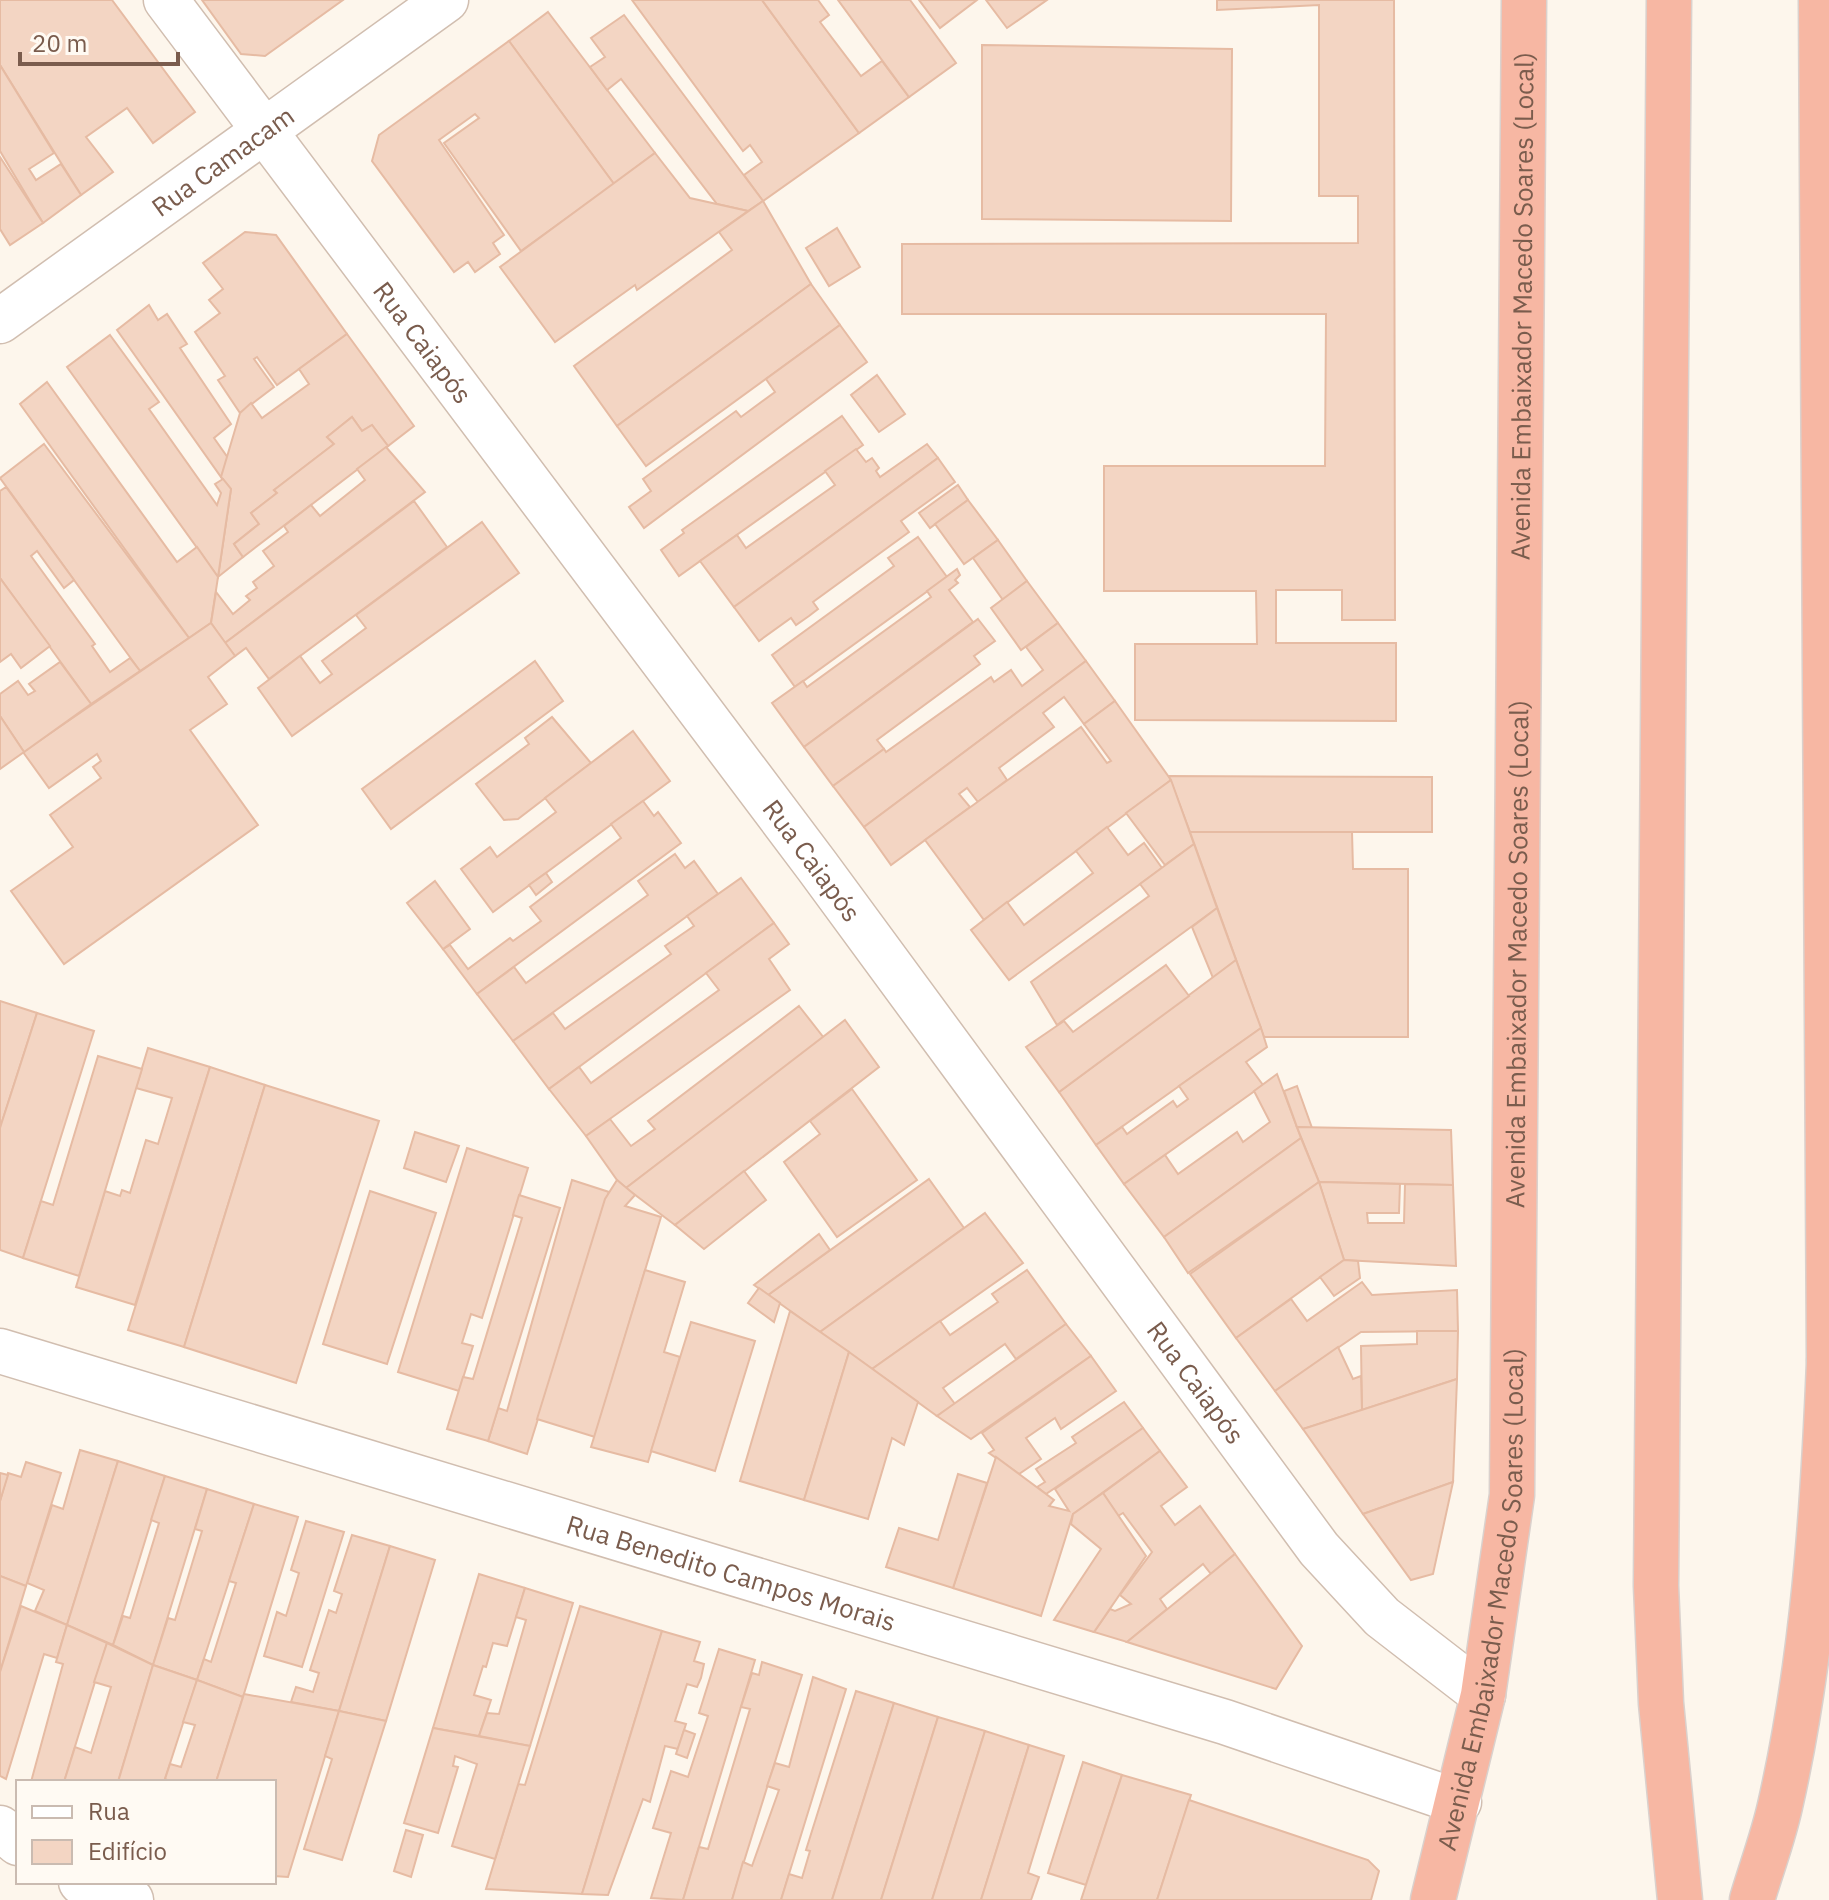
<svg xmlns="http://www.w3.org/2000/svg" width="1829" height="1900" viewBox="0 0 1829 1900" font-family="'IBM Plex Sans',sans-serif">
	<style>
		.building { fill: #f3d5c3; stroke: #e6bba3; stroke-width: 2 }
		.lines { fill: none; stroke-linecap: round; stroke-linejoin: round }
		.minor-casing { stroke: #d1beb0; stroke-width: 47 }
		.highway-casing { stroke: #dad1cd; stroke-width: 47 }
		.minor { stroke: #fff; stroke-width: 44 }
		.highway { stroke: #f7b7a3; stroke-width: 44 }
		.labels { text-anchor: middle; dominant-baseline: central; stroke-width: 7; stroke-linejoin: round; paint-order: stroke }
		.street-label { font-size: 26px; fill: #7a5c4d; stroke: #fffaf3 }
	</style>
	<rect width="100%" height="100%" fill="#fdf6ec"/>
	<g class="building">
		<polygon points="0,0 112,0 195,112 153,143 127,108 86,137 113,172 81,195 0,65"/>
		<polygon points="202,0 343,0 265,56 241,54"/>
		<polygon points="632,0 762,0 859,133 763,201 744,175 762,162 750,145 743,151"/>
		<polygon points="762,0 818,0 829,15 820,22 861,76 882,61 909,97 859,133"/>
		<polygon points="838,0 910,0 956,63 909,97"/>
		<polygon points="919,0 977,0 940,28"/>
		<polygon points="986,0 1047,0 1007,28"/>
		<polygon points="1217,0 1394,0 1395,620 1342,620 1342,590 1276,590 1276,643 1396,643 1396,721 1135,720 1135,644 1257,644 1256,591 1104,591 1104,466 1325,466 1326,314 902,314 902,244 1358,243 1358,196 1319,196 1319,5 1217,10"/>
		<polygon points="548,12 655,153 614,184 509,41"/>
		<polygon points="624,15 763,201 748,211 717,204 621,79 607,90 590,67 605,57 591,38"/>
		<polygon points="509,41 614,184 521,251 444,143 479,118 475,114 439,140 504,235 493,243 500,254 475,272 468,262 454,272 372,161 379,135"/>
		<polygon points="982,45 1232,49 1231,221 982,219"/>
		<polygon points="0,65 54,153 29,169 36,180 61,164 81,195 43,223 0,151"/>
		<polygon points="655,153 690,198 748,211 637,290 635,285 555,342 500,267"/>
		<polygon points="0,157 43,223 10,245 0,229"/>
		<polygon points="763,201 811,284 617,426 574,366 732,250 719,232"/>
		<polygon points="837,228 860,267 829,286 806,248"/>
		<polygon points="245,232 276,235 347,334 277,385 257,357 254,359 274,387 240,413 218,380 225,376 195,332 220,313 209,300 223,289 203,263"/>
		<polygon points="811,284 840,325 646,466 617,426"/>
		<polygon points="149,305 158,320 167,314 187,344 180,348 231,424 214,438 228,458 221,477 117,330"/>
		<polygon points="840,325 867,362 644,528 629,507 651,491 643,479 736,411 741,417 775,392 766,379"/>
		<polygon points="347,334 414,426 388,446 372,425 362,431 352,417 327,437 334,444 274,490 277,493 251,513 259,524 234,544 243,557 218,577 231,489 221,477 240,413 251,403 262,418 309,384 299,369"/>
		<polygon points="110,335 159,402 149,409 217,505 221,493 215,484 223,479 231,489 218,577 67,367"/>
		<polygon points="877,375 905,414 879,432 851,395"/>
		<polygon points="47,382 177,562 197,547 218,577 211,623 189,638 20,404"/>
		<polygon points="842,416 863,445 679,576 661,550 684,533 682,530"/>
		<polygon points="352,417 362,431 372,425 388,446 243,557 234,544 259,524 251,513 277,493 274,490 334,444 327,437"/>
		<polygon points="44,444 189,638 140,671 0,478"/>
		<polygon points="927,444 938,458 734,607 700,561 737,535 746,548 835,485 825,471 856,449 866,462 872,458 879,468 876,471 880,477"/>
		<polygon points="386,447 425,492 225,643 211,623 216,592 233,614 250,600 246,596 257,588 253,582 274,566 263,551 288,532 284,526 311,505 320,516 365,480 357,469"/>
		<polygon points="938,458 955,482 901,521 909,532 813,602 818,609 809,616 796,625 791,618 759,641 734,607"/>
		<polygon points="958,485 968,500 930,528 919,513"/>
		<polygon points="6,487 74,580 64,588 37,551 31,556 95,644 92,646 110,672 130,658 140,671 91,704 0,578 0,491"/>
		<polygon points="968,500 998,540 964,564 935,524"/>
		<polygon points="414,501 447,547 269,679 246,648 235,656 225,643"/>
		<polygon points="482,522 519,573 292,736 258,688 300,656 320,683 332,674 322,661 366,628 356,615"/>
		<polygon points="918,537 947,577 795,687 772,655 894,566 888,558"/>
		<polygon points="998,540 1027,581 1003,600 973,558"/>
		<polygon points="957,569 960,575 955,580 958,583 949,590 973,622 804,747 772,703 803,681 807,687 931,597 927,591"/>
		<polygon points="0,578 50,646 21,668 11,654 0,662"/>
		<polygon points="1027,581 1058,623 1021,650 991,608"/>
		<polygon points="978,619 995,641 974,656 980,664 877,740 884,749 833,786 804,747"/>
		<polygon points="211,623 235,656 208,677 227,704 190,730 258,825 64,964 11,891 73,847 50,815 101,778 93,767 101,761 97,754 49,788 23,752"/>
		<polygon points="1058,623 1086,661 864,827 833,786 884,749 886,752 991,677 994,682 1011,670 1022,686 1043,670 1026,647"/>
		<polygon points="535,661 563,701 391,829 362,789"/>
		<polygon points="1086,661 1115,701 1084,724 1064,697 1043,713 1054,727 999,768 1007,780 978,802 967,788 959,794 970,807 891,865 864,827"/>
		<polygon points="60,662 91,704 24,752 0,716 0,694 18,681 28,695 35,691 29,684"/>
		<polygon points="1115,701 1171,780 984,920 925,840 1081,727 1107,763 1111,761 1084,724"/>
		<polygon points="0,716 24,752 0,769"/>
		<polygon points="552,717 591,763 518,819 504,820 476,784 529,744 525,738"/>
		<polygon points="633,731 670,781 493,912 461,869 490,847 497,857 556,812 545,798"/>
		<polygon points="1169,776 1432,777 1432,832 1190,832"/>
		<polygon points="1171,780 1194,844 1165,865 1126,813"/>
		<polygon points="643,801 654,816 658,812 681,843 477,994 443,949 450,945 468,969 510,938 513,941 541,921 530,907 621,838 611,824"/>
		<polygon points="1107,827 1128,855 1144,843 1162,868 1009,980 971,930 1007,902 1024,925 1093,873 1076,851"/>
		<polygon points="1190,832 1352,832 1353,869 1408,869 1408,1037 1264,1037"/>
		<polygon points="1194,844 1217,908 1057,1025 1031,982 1149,896 1140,884"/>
		<polygon points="675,854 685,868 694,861 718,894 513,1041 477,994 514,967 526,983 648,895 638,881"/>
		<polygon points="546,873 552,882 536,895 529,885"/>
		<polygon points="741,878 774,923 549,1089 513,1041 553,1013 565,1029 671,954 665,946 694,926 687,916"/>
		<polygon points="435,881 470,929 443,949 407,903"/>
		<polygon points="1217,908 1236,960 1213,978 1192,927"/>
		<polygon points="774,923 789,944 769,959 790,990 586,1136 549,1089 579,1067 591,1083 719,990 706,973"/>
		<polygon points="1236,960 1261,1028 1096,1145 1059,1092"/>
		<polygon points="1166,965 1189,996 1059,1092 1026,1047 1064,1021 1073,1032"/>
		<polygon points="0,1001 37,1013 0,1128"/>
		<polygon points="799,1006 824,1038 626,1188 617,1180 586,1136 610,1119 631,1146 655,1129 648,1121"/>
		<polygon points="37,1013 94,1031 23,1258 0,1250 0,1128"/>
		<polygon points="845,1020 879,1067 675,1225 626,1188"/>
		<polygon points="1261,1028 1267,1047 1246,1062 1263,1085 1124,1184 1096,1145 1122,1127 1127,1134 1173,1101 1177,1107 1188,1099 1179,1086"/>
		<polygon points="148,1048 210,1067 135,1305 76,1287 105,1191 120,1196 122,1190 130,1193 146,1140 158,1144 172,1098 136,1088"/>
		<polygon points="98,1056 142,1069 79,1276 23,1258 41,1201 53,1205"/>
		<polygon points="210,1067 265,1085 184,1347 128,1330"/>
		<polygon points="1277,1074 1301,1138 1164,1237 1124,1184 1165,1155 1178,1174 1237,1132 1243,1142 1270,1122 1254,1091"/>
		<polygon points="265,1085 379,1121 296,1383 184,1347"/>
		<polygon points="1297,1086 1312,1128 1297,1127 1284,1091"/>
		<polygon points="852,1089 917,1180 837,1237 784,1162 820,1134 810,1121"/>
		<polygon points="1297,1127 1451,1130 1453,1185 1319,1182"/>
		<polygon points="415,1132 459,1146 446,1182 404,1168"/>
		<polygon points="1301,1138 1319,1182 1188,1273 1164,1237"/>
		<polygon points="467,1148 528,1168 482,1318 471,1314 462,1343 473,1346 459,1391 398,1372"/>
		<polygon points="744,1171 766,1200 704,1249 675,1225"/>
		<polygon points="929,1179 964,1228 820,1332 768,1295"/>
		<polygon points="572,1180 609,1192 527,1454 488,1441 498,1408 507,1411"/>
		<polygon points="617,1180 635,1195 625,1206 661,1217 595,1437 537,1419 605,1199"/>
		<polygon points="1319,1182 1400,1184 1399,1213 1367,1213 1368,1223 1404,1223 1405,1184 1453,1185 1456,1266 1344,1260"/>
		<polygon points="1319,1182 1344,1260 1236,1338 1190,1274"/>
		<polygon points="370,1191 436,1213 387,1364 323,1344"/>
		<polygon points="519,1195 560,1208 488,1441 447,1429 463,1377 473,1379 522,1218 513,1215"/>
		<polygon points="985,1213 1023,1263 872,1369 820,1332"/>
		<polygon points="819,1234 830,1250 768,1295 754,1285"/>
		<polygon points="1344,1260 1358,1261 1360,1278 1334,1296 1320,1277"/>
		<polygon points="645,1270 685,1282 664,1352 680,1357 648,1462 591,1447"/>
		<polygon points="1027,1270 1066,1324 1016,1359 1005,1344 943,1388 955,1404 937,1416 872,1369 940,1321 950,1335 998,1302 992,1294"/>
		<polygon points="1362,1282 1372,1295 1457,1290 1458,1331 1361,1332 1275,1391 1236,1338 1291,1299 1307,1321"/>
		<polygon points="759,1288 780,1303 774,1322 748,1303"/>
		<polygon points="790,1311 849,1352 804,1500 740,1481"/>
		<polygon points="691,1322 755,1341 715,1471 651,1451"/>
		<polygon points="1066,1324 1091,1356 971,1439 937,1416"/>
		<polygon points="1417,1331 1458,1331 1457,1379 1362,1410 1361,1346 1417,1344"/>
		<polygon points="1338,1347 1353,1379 1361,1376 1362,1410 1303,1429 1275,1391"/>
		<polygon points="849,1352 918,1402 904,1445 892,1438 868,1519 804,1500"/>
		<polygon points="1091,1356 1116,1391 1061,1429 1055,1418 1026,1438 1041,1459 1019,1474 989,1453 994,1450 982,1433"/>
		<polygon points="1457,1379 1453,1482 1363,1514 1303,1429"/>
		<polygon points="1124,1402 1143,1428 1046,1494 1037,1487 1045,1482 1036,1469 1076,1443 1072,1437"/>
		<polygon points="1143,1428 1160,1451 1073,1514 1041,1616 953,1588 996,1457 1054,1500 1049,1506 1069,1511 1055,1489"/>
		<polygon points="80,1450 118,1461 67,1625 35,1611 44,1590 27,1583 52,1505 63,1509"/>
		<polygon points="1160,1451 1187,1487 1161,1506 1175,1525 1200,1506 1235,1554 1211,1574 1203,1564 1160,1599 1167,1609 1127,1642 1094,1632 1110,1609 1115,1611 1131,1604 1120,1595 1152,1552 1123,1513 1118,1516 1103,1493"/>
		<polygon points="118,1461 165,1476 113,1645 67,1625"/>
		<polygon points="26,1462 61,1473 26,1586 0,1576 0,1501 8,1473 21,1477"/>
		<polygon points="0,1473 8,1475 0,1501"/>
		<polygon points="958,1474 987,1483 953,1588 886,1567 899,1528 938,1540"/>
		<polygon points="165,1476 207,1489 153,1665 113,1645 123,1616 130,1618 159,1523 151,1520"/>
		<polygon points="1453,1482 1433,1574 1411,1580 1363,1514"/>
		<polygon points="207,1489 254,1504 197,1680 153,1665 168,1618 175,1620 202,1531 195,1529"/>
		<polygon points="1103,1493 1146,1556 1094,1632 1054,1620 1101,1549 1071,1524 1073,1514"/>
		<polygon points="254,1504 298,1517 243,1697 197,1680 204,1659 211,1662 236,1583 229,1581"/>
		<polygon points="306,1521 344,1532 302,1667 264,1656 277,1612 286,1616 299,1573 291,1570"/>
		<polygon points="352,1535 390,1546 339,1711 291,1702 296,1687 313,1692 319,1673 310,1670 329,1610 336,1613 342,1594 334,1591"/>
		<polygon points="390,1546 435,1560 386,1721 339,1711"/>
		<polygon points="1235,1554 1302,1646 1276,1689 1127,1642"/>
		<polygon points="479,1574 525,1588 507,1646 493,1643 486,1667 483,1666 474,1695 491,1700 479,1736 433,1728"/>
		<polygon points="0,1576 26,1586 0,1672"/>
		<polygon points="525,1588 573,1603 530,1746 479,1736 487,1713 499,1714 526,1620 516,1617"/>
		<polygon points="21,1606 67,1625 57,1658 44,1654 6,1779 0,1776 0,1672"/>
		<polygon points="580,1606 662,1631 582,1894 486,1889 518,1784 525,1785"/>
		<polygon points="67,1625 107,1643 64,1782 31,1782 63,1664 56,1662"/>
		<polygon points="662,1631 700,1642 694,1661 704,1664 701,1678 697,1687 687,1684 675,1721 686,1724 678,1749 665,1746 650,1802 643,1799 608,1895 582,1894"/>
		<polygon points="107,1643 153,1665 118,1782 64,1782 75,1747 91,1753 111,1687 94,1682"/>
		<polygon points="719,1649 755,1660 683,1900 651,1898 671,1833 653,1828 671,1771 688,1777 708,1716 699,1713"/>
		<polygon points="762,1662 802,1675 732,1900 683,1900 699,1847 708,1849 750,1709 741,1707 752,1673 759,1675"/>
		<polygon points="153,1665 197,1680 164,1782 118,1782"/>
		<polygon points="813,1677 846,1689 781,1900 732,1900 743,1862 752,1866 779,1790 767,1786 775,1763 789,1767"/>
		<polygon points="197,1680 243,1697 216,1782 172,1782 165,1779 170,1764 181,1767 195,1725 183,1722"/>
		<polygon points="856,1691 894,1703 832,1900 781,1900 789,1874 802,1878 810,1851 806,1850"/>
		<polygon points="244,1694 339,1711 288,1877 274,1876 274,1782 216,1782"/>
		<polygon points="894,1703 938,1717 881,1900 832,1900"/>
		<polygon points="339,1711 386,1721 342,1860 304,1849 332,1759 325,1756"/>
		<polygon points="938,1717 985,1731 932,1900 881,1900"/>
		<polygon points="433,1728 530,1746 495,1859 452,1846 477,1764 455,1756 453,1766 458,1767 438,1833 404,1823"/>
		<polygon points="684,1730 695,1734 687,1758 676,1754"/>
		<polygon points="985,1731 1029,1745 981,1900 932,1900"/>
		<polygon points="1029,1745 1064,1756 1028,1873 1039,1877 1031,1900 981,1900"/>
		<polygon points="1083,1762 1122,1775 1086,1885 1048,1873"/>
		<polygon points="1122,1775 1191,1795 1157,1900 1081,1900"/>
		<polygon points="1189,1800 1368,1860 1379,1871 1371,1900 1157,1900"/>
		<polygon points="406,1830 423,1835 411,1877 394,1871"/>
	</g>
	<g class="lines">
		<defs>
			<g id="minor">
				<path id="s1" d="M 166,0 L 817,866 L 1319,1549 L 1382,1617 L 1483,1695"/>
				<path id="s2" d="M 0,321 L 446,0"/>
				<path id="s3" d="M 0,1351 L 1225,1722 L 1459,1802"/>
				<polyline points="0,1828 18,1843"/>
				<polyline points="81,1882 131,1900"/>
			</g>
			<g id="highway">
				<polyline points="1669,0 1656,1586 1661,1703 1680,1900"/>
				<polyline points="1821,0 1829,1359"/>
				<path id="s4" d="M 1433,1900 L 1483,1695 L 1512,1495 L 1524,0"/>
				<path d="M 1752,1900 C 1761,1869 1773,1838 1780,1806 C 1813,1661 1823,1511 1829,1362"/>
			</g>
		</defs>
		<use href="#minor" class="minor-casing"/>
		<use href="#highway" class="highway-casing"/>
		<use href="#minor" class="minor"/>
		<use href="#highway" class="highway"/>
	</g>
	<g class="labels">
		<g class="street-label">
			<text stroke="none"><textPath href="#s2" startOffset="274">Rua Camacam</textPath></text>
			<text stroke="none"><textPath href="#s4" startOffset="1602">Avenida Embaixador Macedo Soares (Local)</textPath></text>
			<text stroke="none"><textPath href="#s1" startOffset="428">Rua Caiapós</textPath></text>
			<text stroke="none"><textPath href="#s1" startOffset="1076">Rua Caiapós</textPath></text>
			<text stroke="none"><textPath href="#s4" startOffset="954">Avenida Embaixador Macedo Soares (Local)</textPath></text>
			<text stroke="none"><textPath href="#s1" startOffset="1724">Rua Caiapós</textPath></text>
			<text stroke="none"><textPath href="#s3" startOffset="764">Rua Benedito Campos Morais</textPath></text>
			<text stroke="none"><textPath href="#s4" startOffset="306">Avenida Embaixador Macedo Soares (Local)</textPath></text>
		</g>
	</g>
	<rect x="16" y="1780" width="260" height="104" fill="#fffaf3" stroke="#cabbb1" stroke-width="2"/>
	<rect x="32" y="1806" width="40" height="12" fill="#ffffff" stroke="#cabbb1" stroke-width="2"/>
	<text x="88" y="1820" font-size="24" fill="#7a5c4d">Rua</text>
	<rect x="32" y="1840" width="40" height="24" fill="#f3d5c3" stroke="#cabbb1" stroke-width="2"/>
	<text x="88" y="1860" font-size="24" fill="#7a5c4d">Edifício</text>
	<path d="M20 52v12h158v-12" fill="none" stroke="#7a5c4d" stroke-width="4"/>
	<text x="32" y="52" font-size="24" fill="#7a5c4d" stroke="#fffaf3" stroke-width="6" paint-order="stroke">20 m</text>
</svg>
